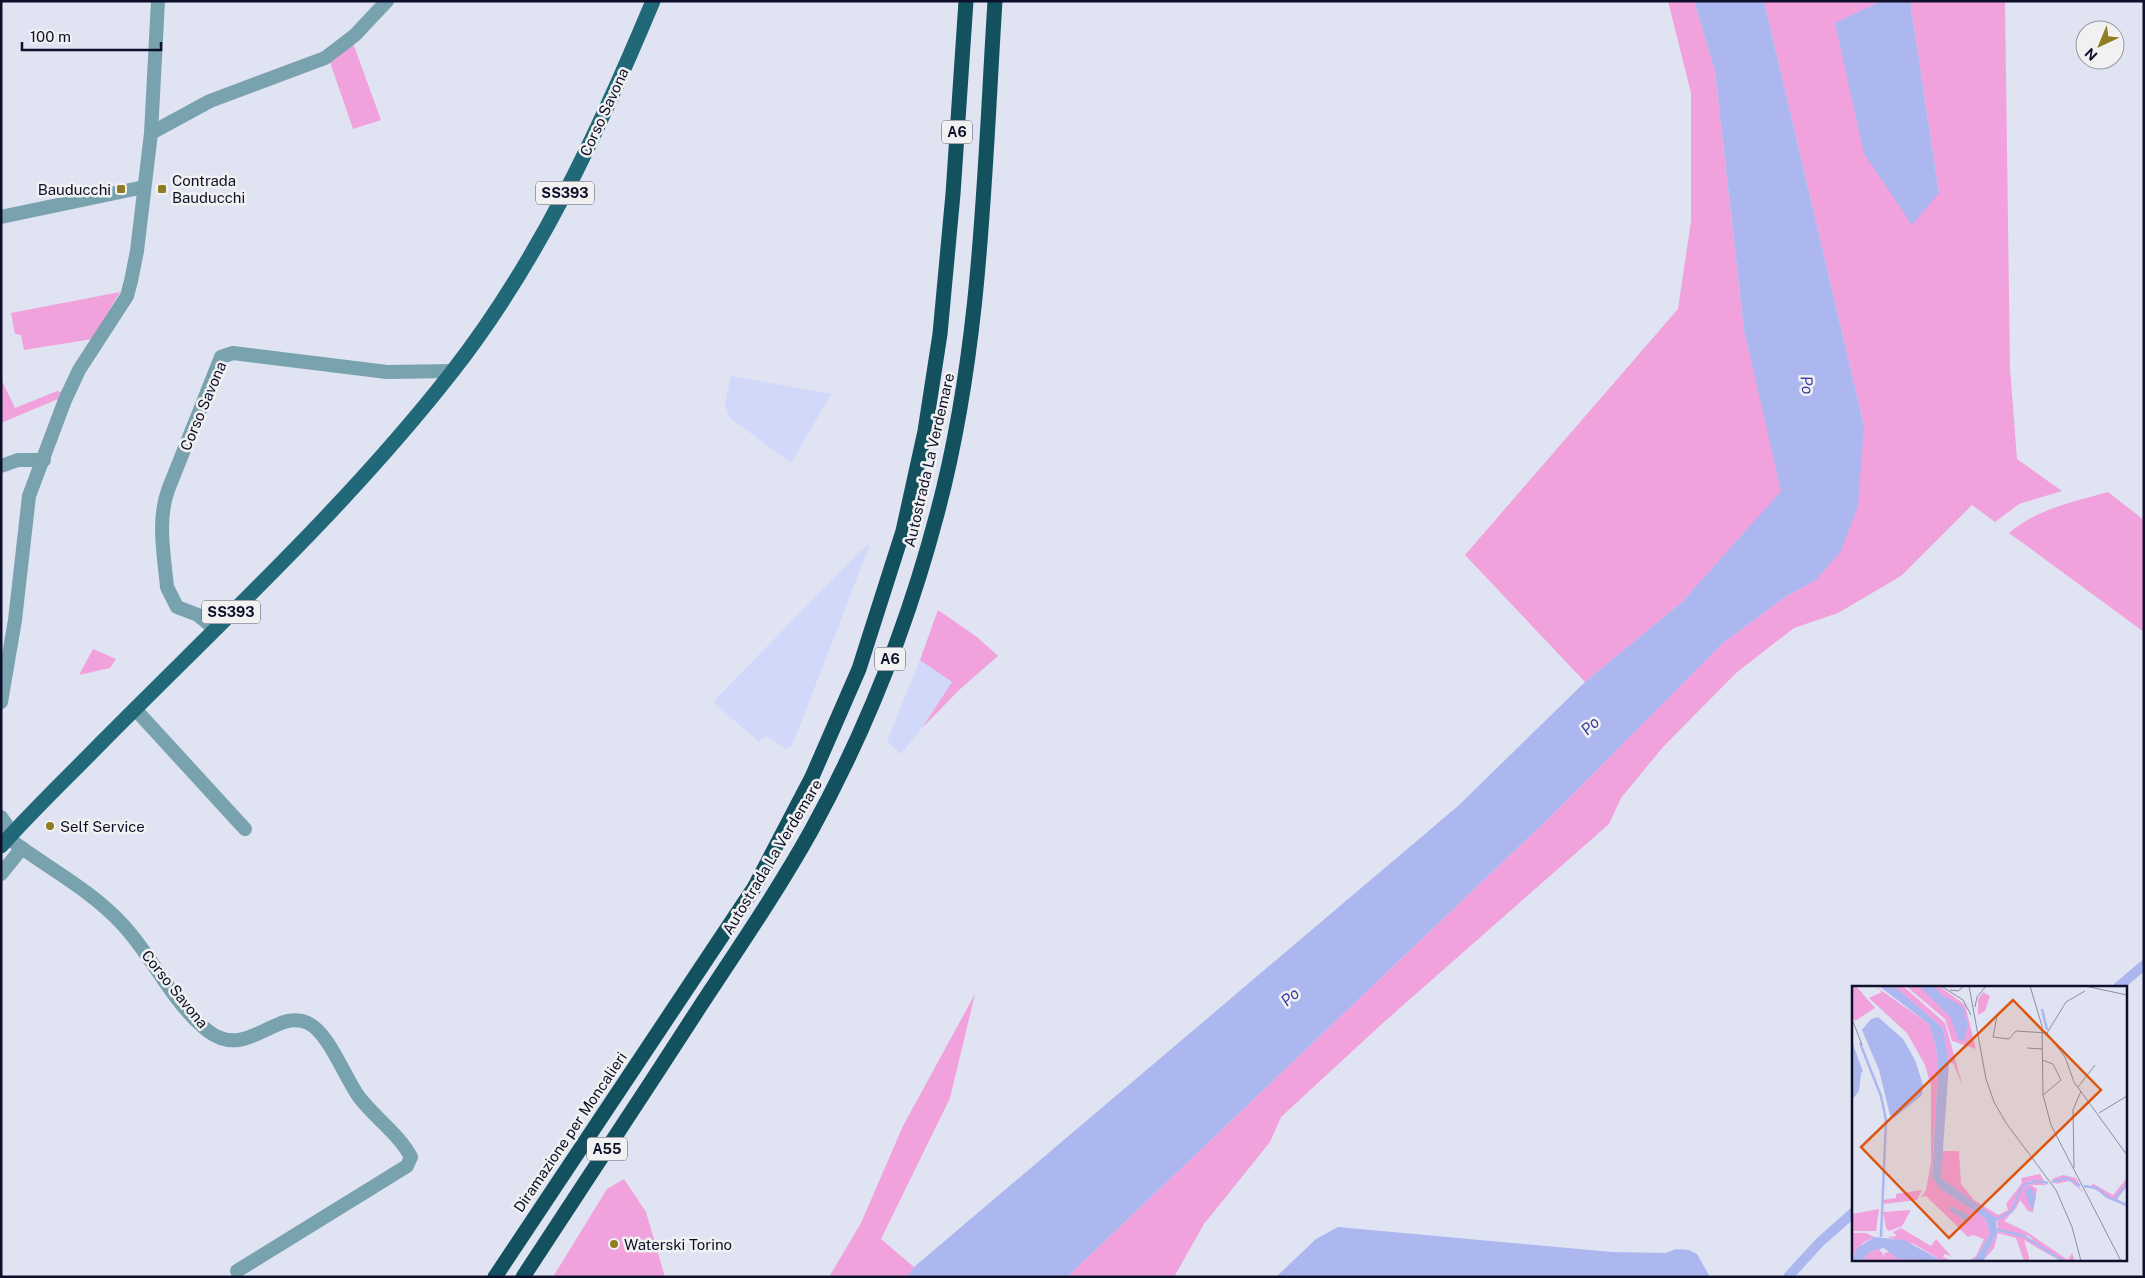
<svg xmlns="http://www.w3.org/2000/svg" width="2145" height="1278" viewBox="0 0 2145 1278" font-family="'Public Sans',sans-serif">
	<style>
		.built { fill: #d1d8fa }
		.green { fill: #f1a2dd }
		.water { fill: #acb7ef }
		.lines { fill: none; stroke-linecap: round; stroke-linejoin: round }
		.canal { stroke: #acb7ef; stroke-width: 10 }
		.minor { stroke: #78a2ad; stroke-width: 14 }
		.major { stroke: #216878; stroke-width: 15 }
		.highway { stroke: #13515f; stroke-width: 15 }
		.poi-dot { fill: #907c23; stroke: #f1f1f1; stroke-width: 2 }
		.labels { text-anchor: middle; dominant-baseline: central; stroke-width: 5; stroke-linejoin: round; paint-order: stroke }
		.shield { fill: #f1f1f1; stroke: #525466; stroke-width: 1 }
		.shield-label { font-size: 14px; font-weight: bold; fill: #0e102b }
		.street-label { font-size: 15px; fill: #0e102b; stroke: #f1f1f1 }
		.poi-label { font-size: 15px; fill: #0e102b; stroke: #f1f1f1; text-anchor: start }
		.water-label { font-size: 16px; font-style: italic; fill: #3b3ca5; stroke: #f1f1f1 }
		.inset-river { fill: none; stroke: #acb7ef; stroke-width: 2.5 }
		.inset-road { fill: none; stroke: #8b8fa2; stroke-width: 1 }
		.view { fill: #dd550e; fill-opacity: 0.15; stroke: #dd550e; stroke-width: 2.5 }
		.inset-edge { fill: none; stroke: #0e102b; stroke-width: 2.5 }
	</style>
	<rect width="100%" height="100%" fill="#dfe3f2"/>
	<g class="built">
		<polygon points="731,376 831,394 791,463 729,417 725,404"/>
		<polygon points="870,544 792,746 786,749 766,736 759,742 713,702 858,553"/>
		<polygon points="920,660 952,682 922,728 901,754 887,741"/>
	</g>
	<g class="green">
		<polygon points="1668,1 1694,1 1715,71 1744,330 1782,491 1682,602 1585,682 1465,555 1678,309 1691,221 1691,93"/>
		<polygon points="1764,1 1881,1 1836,23 1939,193 1910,1 2005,1 2010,368 2017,459 2062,491 2019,504 1995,522 1972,505 1901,576 1838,613 1794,628 1736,673 1663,747 1621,798 1609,824 1384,1022 1281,1117 1270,1142 1204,1224 1174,1277 1067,1277 1552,815 1723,643 1785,597 1816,580 1864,426"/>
		<polygon points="353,43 381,120 353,129 330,62"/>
		<polygon points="120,292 92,339 24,350 21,335 15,334 11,313"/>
		<polygon points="1,379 15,408 57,391 61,392 58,399 1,423"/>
		<path d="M 2108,492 L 2144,520 L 2144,632 L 2009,533 C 2037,509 2073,502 2108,492 Z"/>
		<polygon points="938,610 977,637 998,656 959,690 922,728 952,682 920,660"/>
		<polygon points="93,649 116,659 110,668 79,675"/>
		<polygon points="975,994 950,1098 881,1239 914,1267 907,1277 829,1277 861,1223 903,1126"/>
		<polygon points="624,1179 646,1212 665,1277 553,1277 607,1189"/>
	</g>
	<g class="water">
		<polygon points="1694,1 1764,1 1864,426 1858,506 1841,551 1816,580 1785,597 1723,643 1552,815 1067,1277 907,1277 914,1267 1458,806 1585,682 1682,602 1781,491 1744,330 1715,71"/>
		<polygon points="1881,1 1910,1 1939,193 1912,225 1864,154 1835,23"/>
		<polygon points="1338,1227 1612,1252 1666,1253 1676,1249 1689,1250 1697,1254 1710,1277 1276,1277 1316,1239"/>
	</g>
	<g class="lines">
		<g class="canal">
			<polyline points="2118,987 2144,965"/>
			<polyline points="1788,1277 1820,1242 1854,1212"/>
		</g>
		<g class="minor">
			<polyline points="151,133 210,101 325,58 355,35 387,1"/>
			<polyline points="1,217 144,187"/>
			<polyline points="1,466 18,460 44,460"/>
			<path d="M 215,629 L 198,615 L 177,607 L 167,587 C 164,555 157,521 168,490 L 221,357 L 233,353 L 387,372 L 453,371"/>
			<polyline points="1,702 15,620 29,496 65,400 79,370 127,296 131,281 137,251 151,133 158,1"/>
			<polyline points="135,709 245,829"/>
			<path d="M 1,817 L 6,824 L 8,838 C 46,867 90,889 123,925 C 153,957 173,1004 208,1031 C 247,1061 275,1008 308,1023 C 329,1033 345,1078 359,1097 C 375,1118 399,1134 411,1157 L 407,1166 L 237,1271"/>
			<polyline points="1,874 22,848"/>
		</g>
		<path class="major" d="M 1,846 C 33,810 69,776 103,741 C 222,621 348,505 452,372 C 539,261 599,130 653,1"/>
		<g class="highway">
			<polyline points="495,1277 754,888 812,777 859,669 903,531 925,431 940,334 953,194 966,1"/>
			<path d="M 523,1277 C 582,1187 641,1098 699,1008 C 737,950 777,892 811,831 C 866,731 908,624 937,514 C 982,346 984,173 995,1"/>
		</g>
	</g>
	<g class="poi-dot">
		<rect x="116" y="184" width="10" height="10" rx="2.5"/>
		<rect x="157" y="184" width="10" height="10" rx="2.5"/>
		<circle cx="50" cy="826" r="5"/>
		<circle cx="614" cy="1244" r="5"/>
	</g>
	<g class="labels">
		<g class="shield">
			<rect x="942" y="120.5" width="30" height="23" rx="4"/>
			<rect x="536" y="181.5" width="58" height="23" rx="4"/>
			<rect x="202" y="600.5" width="58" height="23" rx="4"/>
			<rect x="875" y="647.5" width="30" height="23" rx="4"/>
			<rect x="587" y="1137.5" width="40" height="23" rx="4"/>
		</g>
		<g class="shield-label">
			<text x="957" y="132">A6</text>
			<text x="565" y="193">SS393</text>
			<text x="231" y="612">SS393</text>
			<text x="890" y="659">A6</text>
			<text x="607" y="1149">A55</text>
		</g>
		<g class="street-label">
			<text transform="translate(604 112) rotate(-65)">Corso Savona</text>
			<text transform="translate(203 406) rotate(-67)">Corso Savona</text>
			<text transform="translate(929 460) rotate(-77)">Autostrada La Verdemare</text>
			<text transform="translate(772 857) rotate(-59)">Autostrada La Verdemare</text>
			<text transform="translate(175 989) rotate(51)">Corso Savona</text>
			<text transform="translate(570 1132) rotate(-56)">Diramazione per Moncalieri</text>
		</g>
		<g class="poi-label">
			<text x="172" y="180">Contrada<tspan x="172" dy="17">Bauducchi</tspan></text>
			<text x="111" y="189" text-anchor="end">Bauducchi</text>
			<text x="60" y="826">Self Service</text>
			<text x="624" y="1244">Waterski Torino</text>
		</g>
		<g class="water-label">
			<text transform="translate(1807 385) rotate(83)">Po</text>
			<text transform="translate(1590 726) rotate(-44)">Po</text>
			<text transform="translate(1290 997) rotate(-41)">Po</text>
		</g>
	</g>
	<g transform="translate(1852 986)">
		<rect width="275" height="275" fill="#dfe3f2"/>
		<path d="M 0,0 L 4,0 L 23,22 L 3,35 L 0,30 ZM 23,0 L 77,38 L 84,60 L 86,83 L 80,188 L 87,202 L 133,232 L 138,248 L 122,275 L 116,275 L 124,270 L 132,253 L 121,249 L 116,251 L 74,210 L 69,211 L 74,204 L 79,176 L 79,100 L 73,79 L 55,47 L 17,12 L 30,6 ZM 42,0 L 51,0 L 93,37 L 111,101 L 101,77 L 97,77 L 91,42 ZM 54,0 L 87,0 L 113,19 L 124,63 L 100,55 L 93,33 ZM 131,6 L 138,10 L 133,25 L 126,29 L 126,13 ZM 90,165 L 107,165 L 109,198 L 122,214 L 146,229 L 156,224 L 154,218 L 170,197 L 169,192 L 188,188 L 193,196 L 177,195 L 168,203 L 158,226 L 144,233 L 89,192 ZM 211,189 L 224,192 L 228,199 L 221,195 L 233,208 L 218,195 L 203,198 L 209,193 L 201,195 L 200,193 ZM 275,192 L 275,200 L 265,213 L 275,221 L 240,202 L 240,197 L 261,209 ZM 181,196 L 185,195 L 195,199 L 179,199 L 185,203 L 181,226 L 176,225 L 168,214 L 164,222 L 152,235 L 175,246 L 216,274 L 220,267 L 223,275 L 213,275 L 191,264 L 177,250 L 146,243 L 145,235 L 160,225 L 169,203 ZM 70,204 L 65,214 L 31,218 L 31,214 L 44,212 L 44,208 ZM 27,223 L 24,245 L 0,245 L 0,228 ZM 59,224 L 50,240 L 37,245 L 34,242 L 31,226 ZM 49,242 L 79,260 L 84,253 L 99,270 L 92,268 L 91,271 L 100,275 L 90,275 L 62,258 L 35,251 L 45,250 L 41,246 ZM 146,245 L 172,251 L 208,275 L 172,254 L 177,271 L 177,275 L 172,275 L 164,252 L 146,247 L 142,262 L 131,275 ZM 0,247 L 14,247 L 22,251 L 11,257 L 0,270 ZM 27,263 L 33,271 L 32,267 L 37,266 L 71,275 L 9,275 L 19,265 Z" fill="#f1a2dd"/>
		<path d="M 27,0 L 42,0 L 91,42 L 97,77 L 89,192 L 144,232 L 145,247 L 131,275 L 122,275 L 138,248 L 133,232 L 87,202 L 80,191 L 86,83 L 84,60 L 77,38 ZM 67,0 L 82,0 L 90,9 L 110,20 L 116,38 L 112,55 L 107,54 L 98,31 ZM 26,31 L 51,53 L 63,74 L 71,99 L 70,109 L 42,132 L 38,129 L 27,84 L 10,44 L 19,33 ZM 0,55 L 11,86 L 9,87 L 7,105 L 0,114 ZM 179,201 L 184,211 L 180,225 L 172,205 ZM 98,220 L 117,229 L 114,236 L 98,224 ZM 22,251 L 52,254 L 90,275 L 46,273 L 32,262 L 19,265 L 9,275 L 0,275 L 4,263 Z" fill="#acb7ef"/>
		<path class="inset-river" d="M 190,23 L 195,44M 8,57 L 29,110 L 34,134 L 29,251M 200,196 L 215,192 L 228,200M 232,200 L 245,202 L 255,211 L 275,219M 263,213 L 275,198M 144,234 L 160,225 L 169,202 L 174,198 L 185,195 L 196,197M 143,243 L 172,250 L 211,275"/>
		<path class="inset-road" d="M 89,0 L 111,14 L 119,29M 117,0 L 134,93 L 142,116 L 154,137 L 204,204 L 220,241 L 229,275M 178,0 L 190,40 L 191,109 L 199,139 L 269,275M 233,0 L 275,9M 98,4 L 106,5 L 112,0M 123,21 L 125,11 L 134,0M 145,30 L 141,51 L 157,53 L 164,45 L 195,47 L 213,71 L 222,96 L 275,169M 0,33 L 10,59M 195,47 L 214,16 L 233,5M 175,62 L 191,63M 190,74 L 201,78 L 209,94 L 191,109M 226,101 L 243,79M 247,127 L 275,110M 222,182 L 221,124 L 229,105"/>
		<path class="view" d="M 161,14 L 249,104 L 97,252 L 9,161 Z"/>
		<rect width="275" height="275" class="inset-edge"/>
	</g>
	<rect width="2145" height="1278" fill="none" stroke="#0e102b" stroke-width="5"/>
	<g transform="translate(2100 45) rotate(224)"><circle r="24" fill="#f1f1f1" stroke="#9697a2"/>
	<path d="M0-4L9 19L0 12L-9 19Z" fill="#907c23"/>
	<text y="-8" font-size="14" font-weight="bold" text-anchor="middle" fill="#0e102b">N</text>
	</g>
	<path d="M22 42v8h139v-8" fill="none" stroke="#0e102b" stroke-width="2.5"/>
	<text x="30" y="42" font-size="15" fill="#0e102b" stroke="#f1f1f1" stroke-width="4" paint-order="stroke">100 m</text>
</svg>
